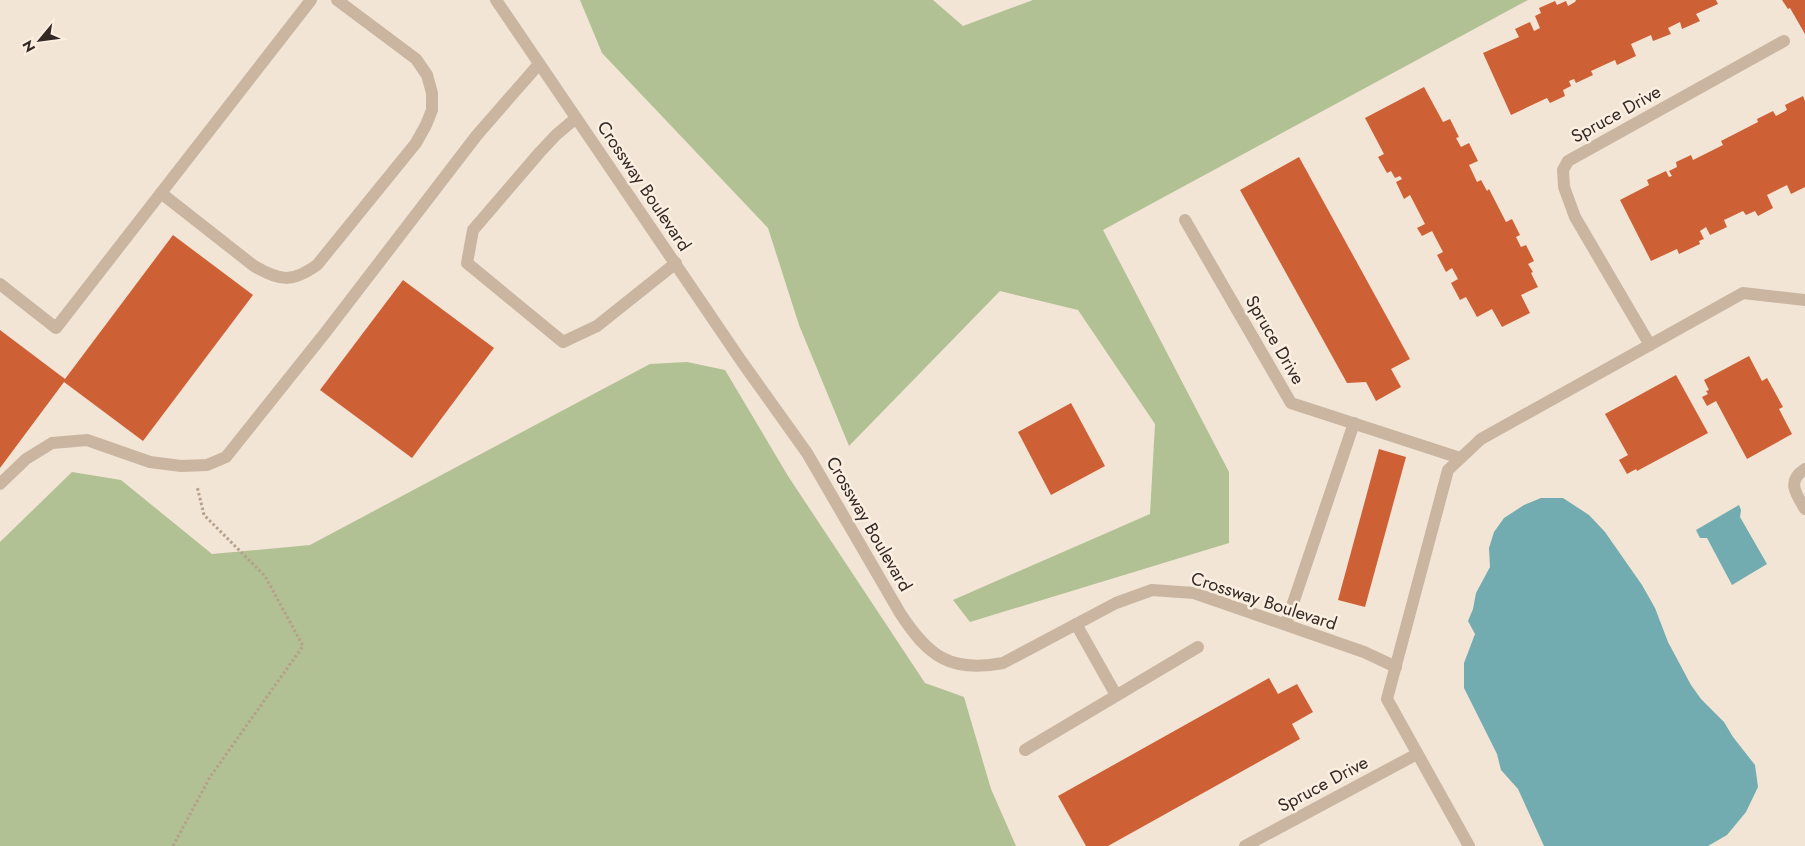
<svg xmlns="http://www.w3.org/2000/svg" width="1805" height="846" viewBox="0 0 1805 846" font-family="Jost,sans-serif">
	<style>
		.green { fill: #b1c194 }
		.water { fill: #72acb1 }
		.building { fill: #ce6036 }
		.lines { fill: none; stroke-linecap: round; stroke-linejoin: round }
		.path { stroke: #b69f8b; stroke-width: 3; stroke-dasharray: 2.5 2.5; stroke-linecap: butt }
		.service { stroke: #cab5a0; stroke-width: 12 }
		.minor { stroke: #cab5a0; stroke-width: 12 }
		.labels { text-anchor: middle; dominant-baseline: central; stroke-width: 5; stroke-linejoin: round; paint-order: stroke }
		.street-label { font-size: 18px; fill: #342924; stroke: #faefe1 }
	</style>
	<rect width="100%" height="100%" fill="#f2e5d5"/>
	<g class="green">
		<polygon points="580,0 933,0 963,26 1033,0 1528,0 1103,230 1229,472 1229,543 970,622 953,600 1150,514 1155,424 1078,310 1000,291 849,446 799,325 768,228 602,53"/>
		<polygon points="687,362 725,370 788,476 925,683 964,697 991,789 1016,846 0,846 0,542 72,472 121,480 212,554 310,545 650,364"/>
	</g>
	<g class="water">
		<polygon points="1541,498 1563,498 1589,515 1605,532 1642,585 1655,608 1668,642 1691,685 1701,699 1724,722 1733,737 1755,765 1758,787 1746,812 1727,835 1708,846 1544,846 1518,789 1501,770 1497,754 1464,688 1464,663 1475,634 1468,621 1473,609 1476,593 1490,567 1489,548 1494,532 1504,518 1524,505"/>
		<polygon points="1739,505 1741,510 1740,517 1767,564 1732,585 1707,538 1700,538 1696,530"/>
	</g>
	<g class="building">
		<polygon points="1576,0 1716,0 1718,4 1696,14 1700,21 1682,29 1680,22 1668,28 1671,34 1653,41 1651,35 1631,44 1636,56 1617,65 1615,60 1591,71 1593,75 1576,83 1574,79 1569,81 1571,86 1563,90 1565,96 1550,103 1547,98 1511,115 1483,53 1519,37 1515,29 1530,22 1534,31 1540,28 1535,16 1541,13 1539,8 1555,1 1557,5 1566,1 1568,6 1575,2"/>
		<polygon points="1782,0 1805,0 1805,34 1790,8 1788,9"/>
		<polygon points="1424,87 1443,122 1450,119 1459,137 1456,138 1461,147 1469,143 1478,161 1469,165 1477,182 1481,180 1487,191 1489,189 1506,222 1512,219 1520,235 1516,237 1521,247 1526,245 1534,261 1528,264 1533,272 1531,273 1538,287 1521,295 1530,313 1502,327 1492,309 1477,317 1466,297 1460,300 1451,283 1458,279 1452,268 1446,272 1437,255 1443,252 1432,231 1422,236 1417,228 1425,224 1410,195 1404,199 1396,182 1402,179 1400,176 1395,178 1391,171 1387,173 1378,157 1384,154 1365,118"/>
		<polygon points="1803,96 1805,101 1805,187 1791,194 1787,185 1767,195 1773,208 1758,216 1755,211 1746,215 1743,211 1724,220 1727,227 1710,235 1706,227 1700,231 1704,239 1699,241 1700,244 1679,254 1677,249 1651,261 1620,200 1649,185 1647,180 1666,171 1669,177 1672,176 1669,171 1677,167 1676,162 1691,155 1693,160 1723,145 1721,141 1758,122 1757,119 1773,111 1776,116 1787,110 1785,105"/>
		<polygon points="1299,157 1410,359 1391,369 1401,387 1376,401 1366,382 1347,383 1240,190"/>
		<polygon points="173,235 253,295 143,441 64,382 0,468 0,330 65,379"/>
		<polygon points="403,280 494,348 412,458 320,390"/>
		<polygon points="1749,356 1762,381 1767,378 1783,407 1779,409 1792,434 1747,459 1716,401 1707,406 1702,397 1708,394 1706,391 1709,390 1704,380"/>
		<polygon points="1676,375 1708,433 1637,471 1636,469 1627,474 1619,460 1628,455 1605,414"/>
		<polygon points="1071,403 1105,466 1051,495 1018,432"/>
		<polygon points="1379,449 1406,457 1365,607 1338,600"/>
		<polygon points="1269,678 1278,694 1297,684 1313,712 1292,724 1300,739 1108,846 1086,846 1058,796"/>
	</g>
	<g class="lines">
		<polyline class="path" points="173,846 210,777 303,646 265,576 204,515 197,486"/>
		<g class="service">
			<polyline points="576,118 556,135 540,152 473,230 467,263 563,342 597,326 676,263"/>
			<path d="M 161,193 L 254,266 C 280,281 292,283 317,265 L 416,143 L 426,125 L 432,110 L 432,93 L 427,75 L 416,59 L 337,0"/>
			<polyline points="0,284 56,328 311,0"/>
			<polyline points="1650,345 1575,217 1564,187 1563,170 1568,161 1784,41"/>
			<path d="M 1805,469 C 1786,481 1796,494 1805,509"/>
			<polyline points="0,484 26,459 52,443 87,440 150,462 181,466 207,465 226,457 325,333 477,135 539,64"/>
			<polyline points="1076,624 1116,695"/>
			<polyline points="1286,624 1354,423"/>
			<polyline points="1025,750 1198,647"/>
		</g>
		<g class="minor">
			<path d="M 496,0 L 742,362 L 807,453 L 900,613 C 928,656 950,673 1003,663 L 1116,603 L 1152,590 L 1194,593 L 1364,652 L 1396,667"/>
			<polyline points="1185,220 1291,403 1460,458"/>
			<polyline points="1245,846 1417,754"/>
			<polyline points="1469,846 1387,699 1448,470 1481,439 1743,293 1805,300"/>
		</g>
	</g>
	<g class="labels">
		<g class="street-label">
			<text transform="translate(1616 114) rotate(-29)">Spruce Drive</text>
			<text transform="translate(644 186) rotate(56)">Crossway Boulevard</text>
			<text transform="translate(1275 340) rotate(60)">Spruce Drive</text>
			<text transform="translate(869 524) rotate(60)">Crossway Boulevard</text>
			<text transform="translate(1264 601) rotate(18)">Crossway Boulevard</text>
			<text transform="translate(1323 784) rotate(-28)">Spruce Drive</text>
		</g>
	</g>
	<g transform="translate(40 40) rotate(241)" stroke="#faefe1" stroke-width="4" paint-order="stroke">
	<path d="M0-4L9 19L0 12L-9 19Z" fill="#342924"/>
	<text y="-8" font-size="14" font-weight="bold" text-anchor="middle" fill="#342924">N</text>
	</g>
</svg>
